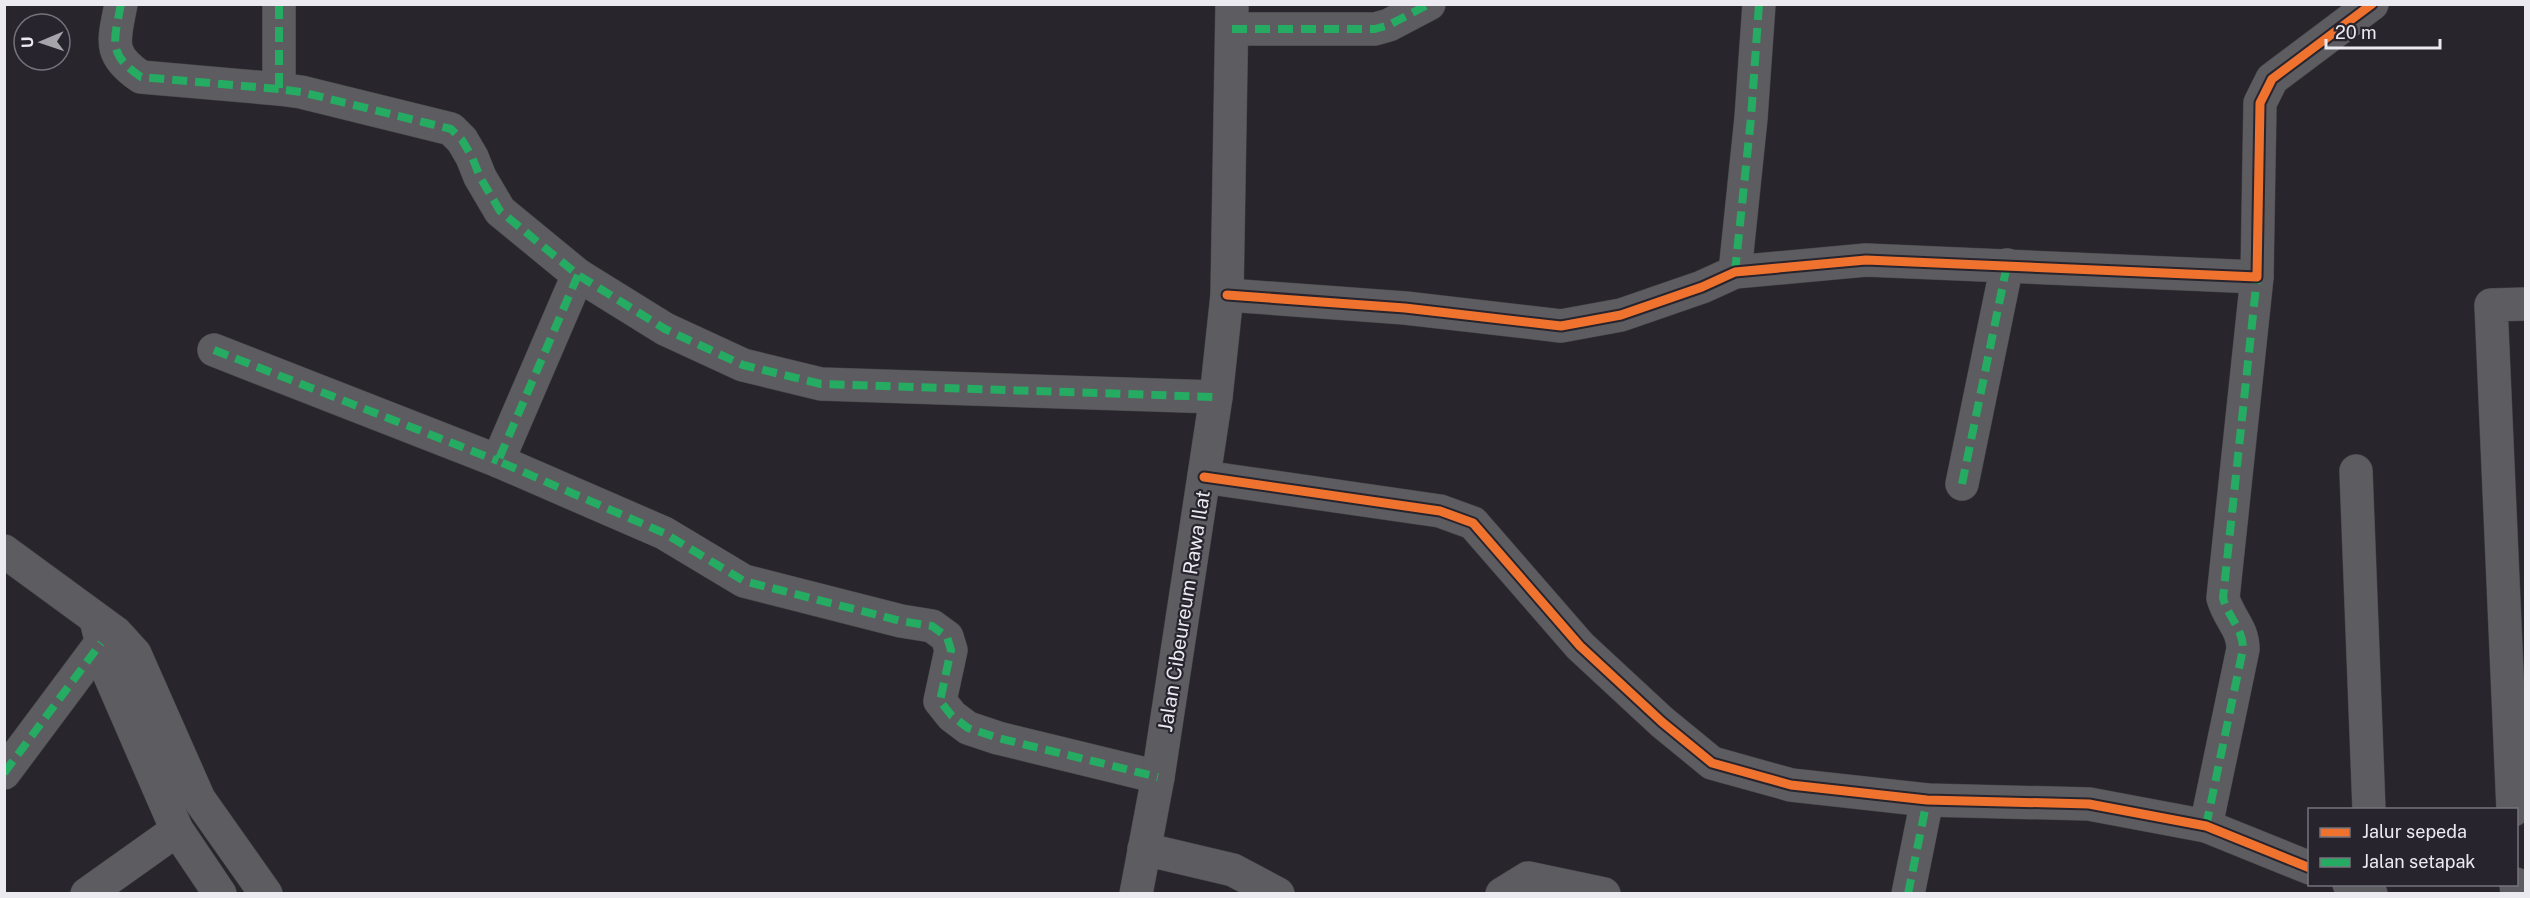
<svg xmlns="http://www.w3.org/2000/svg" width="2530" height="898" viewBox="0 0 2530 898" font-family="'Public Sans',sans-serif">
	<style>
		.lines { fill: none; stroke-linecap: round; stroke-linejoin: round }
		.minor-casing { stroke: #454448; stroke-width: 34 }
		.minor { stroke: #5d5c60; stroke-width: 33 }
		.quiet { stroke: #26ab63; stroke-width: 8; stroke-dasharray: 15 8; stroke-linecap: butt }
		.cycleway-casing { stroke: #27242e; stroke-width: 13 }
		.cycleway { stroke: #ef722f; stroke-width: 9 }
		.labels { text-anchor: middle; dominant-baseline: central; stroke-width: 4.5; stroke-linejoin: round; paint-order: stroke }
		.street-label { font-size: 20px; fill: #eceaf1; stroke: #27242e }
	</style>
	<rect width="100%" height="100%" fill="#28262c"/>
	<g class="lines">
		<defs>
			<g id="minor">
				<path d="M 121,4 C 114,41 107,54 141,77 L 279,89"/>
				<polyline points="279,4 279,89 301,92 451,129 462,140 472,157 480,177 500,211 578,275 665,329 743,365 821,384 1216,397"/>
				<polyline points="1232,29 1375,29 1389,25 1429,4"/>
				<polyline points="1735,272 1751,118 1759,4"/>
				<polyline points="578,275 498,461 664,533 744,581 901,621 932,626 947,637 951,650 940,701 952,716 968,728 998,738 1158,777"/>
				<polyline points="1227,295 1405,308 1561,326 1621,315 1702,287 1735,272 1866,260 2257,277 2260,103 2272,79 2372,4"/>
				<polyline points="214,350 498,461"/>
				<polyline points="2356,471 2369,810"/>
				<polyline points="1204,477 1440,511 1473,523 1580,646 1662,722 1712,763 1791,785 1927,800 2089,804 2206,826 2310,868"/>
				<polyline points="1962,484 2007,265"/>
				<polyline points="4,551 116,633 135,654 199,799 266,894"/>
				<polyline points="96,620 110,676 177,830 220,894"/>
				<polyline points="4,773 101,643"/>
				<polyline points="2513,810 2491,305 2526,304"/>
				<path d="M 2206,826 L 2243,649 C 2243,628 2229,619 2223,598 L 2257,277"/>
				<polyline points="1144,849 1233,870 1278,894"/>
				<polyline points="2349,884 2371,894"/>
				<polyline points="2516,884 2517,894"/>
				<polyline points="87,894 177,830"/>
				<polyline points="1136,894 1158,777 1216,397 1227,295 1232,4"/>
				<polyline points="1502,894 1528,878 1604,894"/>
				<polyline points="1908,894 1927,800"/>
			</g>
		</defs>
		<use href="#minor" class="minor-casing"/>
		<use href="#minor" class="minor"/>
		<g class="quiet">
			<path d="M 121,4 C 114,41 107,54 141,77 L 279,89"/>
			<polyline points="279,4 279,89 301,92 451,129 462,140 472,157 480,177 500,211 578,275 665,329 743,365 821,384 1216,397"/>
			<polyline points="1232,29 1375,29 1389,25 1429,4"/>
			<polyline points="1735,272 1751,118 1759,4"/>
			<polyline points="578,275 498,461 664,533 744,581 901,621 932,626 947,637 951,650 940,701 952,716 968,728 998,738 1158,777"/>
			<polyline points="214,350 498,461"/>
			<polyline points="1962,484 2007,265"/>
			<polyline points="4,773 101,643"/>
			<path d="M 2206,826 L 2243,649 C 2243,628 2229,619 2223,598 L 2257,277"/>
			<polyline points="1908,894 1927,800"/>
		</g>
		<defs>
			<g id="cycleway">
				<polyline points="1227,295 1405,308 1561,326 1621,315 1702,287 1735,272 1866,260 2257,277 2260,103 2272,79 2372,4"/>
				<polyline points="1204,477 1440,511 1473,523 1580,646 1662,722 1712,763 1791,785 1927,800 2089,804 2206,826 2310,868"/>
			</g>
		</defs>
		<use href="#cycleway" class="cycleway-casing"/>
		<use href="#cycleway" class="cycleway"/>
	</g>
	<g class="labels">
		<g class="street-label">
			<text transform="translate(1184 611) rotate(-81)">Jalan Cibeureum Rawa Ilat</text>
		</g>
	</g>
	<rect width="2530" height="898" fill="none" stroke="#eceaf1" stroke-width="12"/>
	<rect x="2308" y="808" width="210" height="78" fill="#27242e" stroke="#76737c" stroke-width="1.5"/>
	<rect x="2320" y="828" width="30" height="9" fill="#ef722f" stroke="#76737c" stroke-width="1.5"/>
	<text x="2362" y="838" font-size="18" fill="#eceaf1">Jalur sepeda</text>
	<rect x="2320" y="858" width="30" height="9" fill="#26ab63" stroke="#76737c" stroke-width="1.5"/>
	<text x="2362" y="868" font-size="18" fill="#eceaf1">Jalan setapak</text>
	<g transform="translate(42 42) rotate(268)"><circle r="28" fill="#27242e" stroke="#76737c" stroke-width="1.5"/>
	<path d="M0-4.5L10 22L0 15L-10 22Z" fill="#a7a5ac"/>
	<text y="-9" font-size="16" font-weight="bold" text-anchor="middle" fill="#eceaf1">U</text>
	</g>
	<path d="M2326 39v9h114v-9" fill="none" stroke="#eceaf1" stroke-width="3"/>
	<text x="2335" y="39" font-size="18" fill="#eceaf1" stroke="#27242e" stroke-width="4.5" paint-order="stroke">20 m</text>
</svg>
